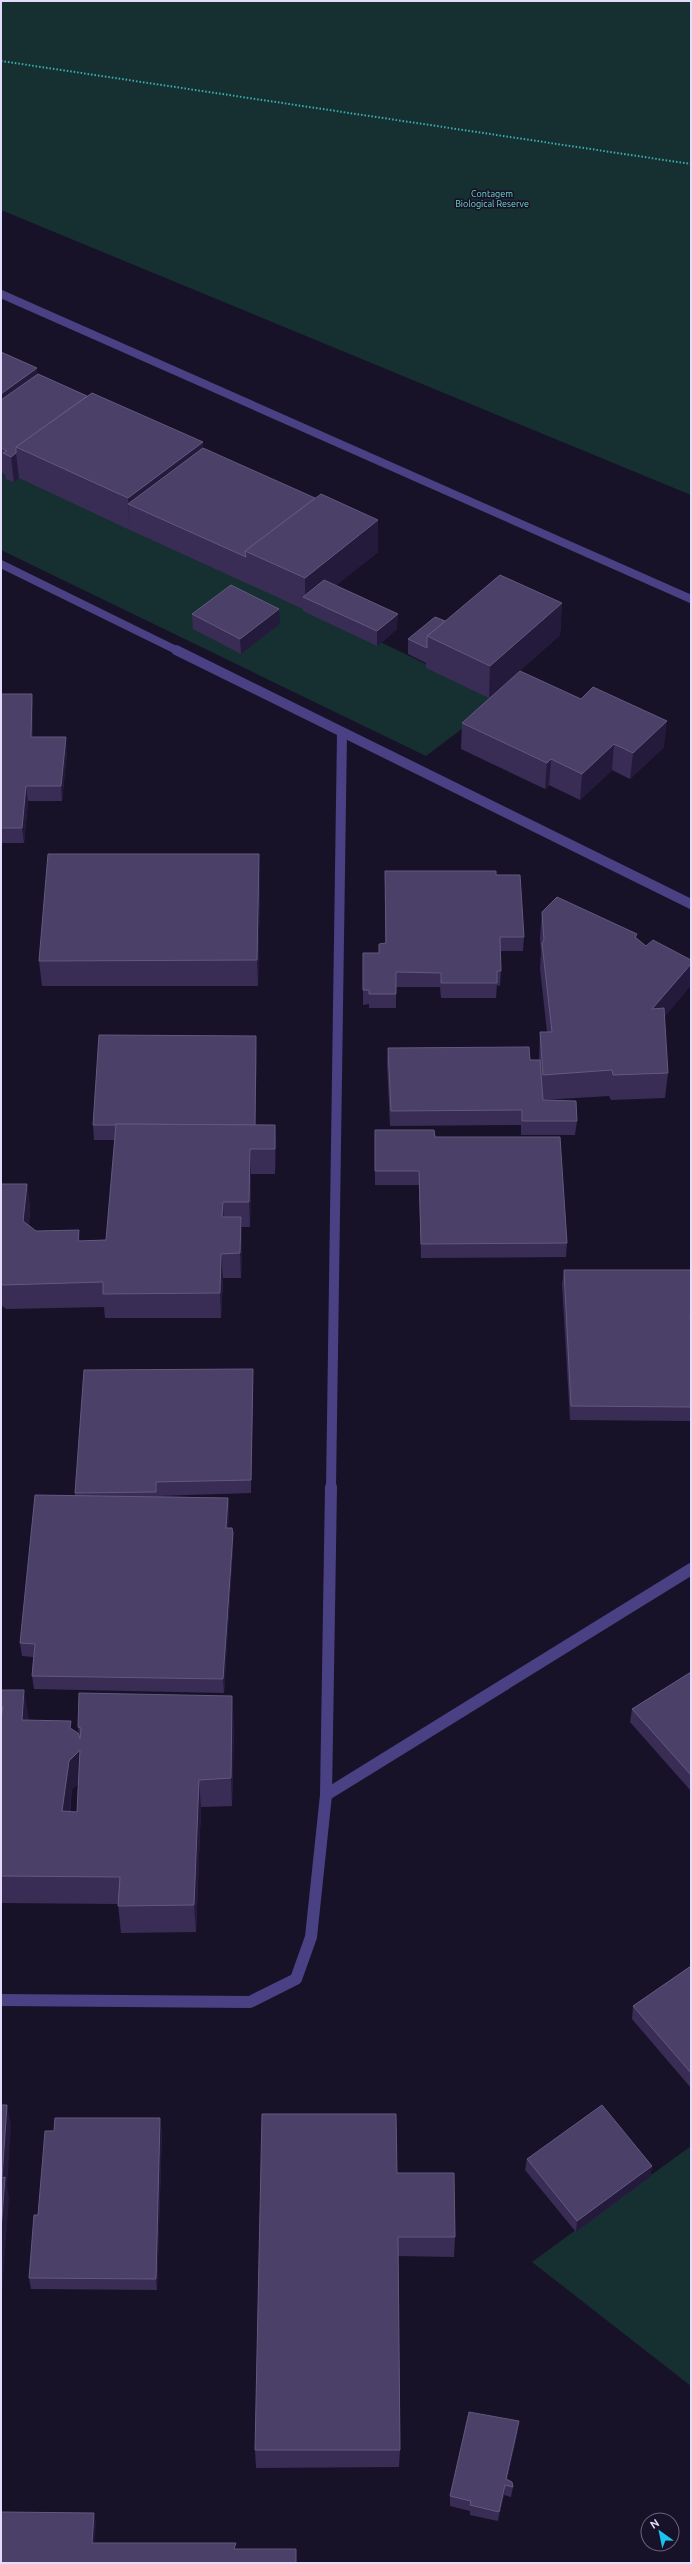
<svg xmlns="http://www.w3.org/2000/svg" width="692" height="2564" viewBox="0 0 692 2564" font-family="Ubuntu,sans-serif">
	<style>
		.green { fill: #163032 }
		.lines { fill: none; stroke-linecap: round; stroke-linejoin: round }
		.path { stroke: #3aafb3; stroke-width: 2; stroke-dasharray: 1.5 2; stroke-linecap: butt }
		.minor-far2 { stroke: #4a4184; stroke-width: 8 }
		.minor-far1 { stroke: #4a4184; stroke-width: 10 }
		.minor { stroke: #4a4184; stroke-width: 12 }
		.tertiary { stroke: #4a4184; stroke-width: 8 }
		.wall { fill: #392d55; fill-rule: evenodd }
		.shaded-wall { fill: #241a3b }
		.building { fill: #4b4067; stroke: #63587e; fill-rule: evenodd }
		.labels { text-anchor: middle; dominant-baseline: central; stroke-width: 3.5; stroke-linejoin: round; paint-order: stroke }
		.far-park-label { font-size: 9px; fill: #6cd8c7; stroke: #181228 }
	</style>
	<rect width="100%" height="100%" fill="#181228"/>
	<g class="green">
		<polygon points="1,1 691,1 691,495 1,210"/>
		<polygon points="1,458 500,700 426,756 1,550"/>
		<polygon points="691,2146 691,2386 532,2262"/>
	</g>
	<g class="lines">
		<polyline class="path" points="1,61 691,164"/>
		<polyline class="minor-far2" points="1,564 178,651"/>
		<g class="minor-far1">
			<polyline points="176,650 691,904"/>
			<polyline points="331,1488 342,733"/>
		</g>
		<g class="minor">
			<polyline points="326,1795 691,1569"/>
			<polyline points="1,2000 250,2002 296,1979 311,1937 326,1795 331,1487"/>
		</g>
		<polyline class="tertiary" points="1,294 691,599"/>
	</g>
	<g class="wall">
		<polygon points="1,352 38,374 87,396 203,442 203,448 378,552 336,585 397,629 377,646 303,611 303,609 130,530 19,478 14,482 6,479 5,474 1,472"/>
		<polygon points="562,603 560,635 489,698 426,668 426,663 408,654 408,639 445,621"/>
		<polygon points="192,614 280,624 241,654 193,629"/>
		<polygon points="1,694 32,694 33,709 33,737 67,752 62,801 28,801 24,843 1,843"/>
		<polygon points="462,723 664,747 630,779 612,770 580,800 549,785 545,789 461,749"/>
		<polygon points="385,871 496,875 524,937 523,951 501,951 501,971 500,986 497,985 496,998 441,998 440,987 396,987 396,1008 369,1008 369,1004 363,1005 363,953 379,953 385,943"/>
		<polygon points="260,879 258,986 42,986 39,961"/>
		<polygon points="542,912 637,934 636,938 690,986 664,1017 668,1073 665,1098 611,1100 609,1096 543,1100 577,1121 575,1135 521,1135 521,1125 390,1126 387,1063 388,1048 530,1060 539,1060 540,1032 547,1032 540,969 541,952 540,938"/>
		<polygon points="257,1050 255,1125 275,1125 276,1150 275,1174 251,1174 250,1227 241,1227 242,1242 241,1278 223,1278 221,1318 105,1318 104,1307 6,1309 1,1305 1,1184 27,1184 30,1209 29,1225 36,1231 80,1241 106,1240 115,1140 94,1140 93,1125"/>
		<polygon points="375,1130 435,1137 567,1243 566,1257 421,1258 419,1185 375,1185"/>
		<polygon points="564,1270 691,1270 691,1421 570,1420 562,1284"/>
		<polygon points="253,1383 251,1493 157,1496 228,1498 229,1511 228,1528 233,1547 224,1693 34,1689 32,1676 33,1657 22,1656 20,1643 75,1495 75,1493"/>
		<polygon points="691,1672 691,1791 630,1722 632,1709"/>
		<path d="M 1,1690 L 29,1719 L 29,1720 L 72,1729 L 79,1736 L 78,1727 L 234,1724 L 232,1806 L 201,1807 L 196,1932 L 121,1933 L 118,1904 L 1,1903 ZM 78,1784 L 77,1812 L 70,1812 L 72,1789 Z"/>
		<polygon points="691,1966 691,2088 632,2019 633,2006"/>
		<polygon points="162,2130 157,2290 31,2289 29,2278 38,2215 54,2131"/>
		<polygon points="527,2159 652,2166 650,2177 576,2232 525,2170"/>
		<polygon points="397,2173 455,2237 454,2257 398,2256 400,2450 399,2467 256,2468 255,2450"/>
		<polygon points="518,2431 507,2479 513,2487 511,2497 504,2495 498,2521 470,2515 470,2511 450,2506 450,2496"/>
	</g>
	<g class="shaded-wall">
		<polygon points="37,368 40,400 1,428 1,394"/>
		<polygon points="203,442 204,473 128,504 130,530 128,498"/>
		<polygon points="16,453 19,478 14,482 11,457"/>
		<polygon points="378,520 378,552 315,602 305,598 305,578"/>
		<polygon points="562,603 560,635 489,698 490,666"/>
		<polygon points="279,609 280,624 241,654 240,639"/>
		<polygon points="398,614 397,629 377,646 377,631"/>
		<polygon points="32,694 33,709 33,751 31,737"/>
		<polygon points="667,721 664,747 630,779 633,753"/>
		<polygon points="66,737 67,752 62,801 61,786"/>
		<polygon points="614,744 612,770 580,800 582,774"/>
		<polygon points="551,759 549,785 545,789 547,763"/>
		<polygon points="26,786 28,801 24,843 22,828"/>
		<polygon points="259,854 260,879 258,986 257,960"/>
		<polygon points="691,964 691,980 690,986 650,1034 652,1009"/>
		<polygon points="256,1036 257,1050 255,1140 255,1126"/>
		<polygon points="275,1125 276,1150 275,1174"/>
		<polygon points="250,1149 251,1174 250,1227 249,1202"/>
		<polygon points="27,1184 30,1209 27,1246 23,1221"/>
		<polygon points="223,1202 224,1227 222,1217"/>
		<polygon points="241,1217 242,1242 241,1278 240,1253"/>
		<polygon points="79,1230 82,1255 78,1241"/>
		<polygon points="221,1254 223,1278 221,1318 220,1293"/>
		<polygon points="253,1369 253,1383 251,1493 251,1480"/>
		<polygon points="228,1498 229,1511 227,1542 226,1528"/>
		<polygon points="232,1528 233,1547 224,1693 223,1679"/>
		<polygon points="24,1690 29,1719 26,1749 22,1720"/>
		<polygon points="232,1696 234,1724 232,1806 231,1778"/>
		<polygon points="80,1750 84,1779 72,1789 66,1839 62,1811 69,1761"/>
		<polygon points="199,1780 201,1807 196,1932 194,1905"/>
		<polygon points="7,2105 11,2125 7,2187 9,2197 1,2309 1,2231 2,2178"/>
		<polygon points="160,2118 162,2130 157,2290 156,2279"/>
		<polygon points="652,2166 650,2177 576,2232 577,2221"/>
		<polygon points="519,2421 518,2431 506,2485 506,2479"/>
		<polygon points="505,2485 504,2495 498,2521 499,2512"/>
		<polygon points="94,2513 96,2523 94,2552 92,2543"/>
	</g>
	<g class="building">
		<polygon points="1,352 37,368 1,394"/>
		<polygon points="38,374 87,396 16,447 16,453 11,457 3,453 7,451 1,448 1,400"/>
		<polygon points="92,393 203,442 128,498 16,447"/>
		<polygon points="203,448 315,498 245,551 246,557 128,504"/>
		<polygon points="321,494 378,520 305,578 245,551"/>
		<polygon points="500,575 562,603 490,666 427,636 431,633"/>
		<polygon points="324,580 398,614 377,631 303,597"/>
		<polygon points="231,585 279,609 240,639 192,614"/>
		<polygon points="435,617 445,621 427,636 427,648 408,639"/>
		<polygon points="520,671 581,699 593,687 667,721 633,753 614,744 582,774 551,759 547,763 462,723"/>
		<polygon points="1,694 32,694 31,737 66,737 61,786 26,786 22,828 1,828"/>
		<polygon points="48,854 259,854 257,960 39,961"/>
		<polygon points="385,871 496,871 496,875 520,875 524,937 500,937 501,971 497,971 497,983 441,983 441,973 396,972 396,994 369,994 369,990 363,990 363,953 379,953 379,944 386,943"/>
		<polygon points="557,897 637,934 635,937 646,946 653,940 691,960 691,964 652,1009 664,1008 668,1073 613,1075 612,1070 543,1075 540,1032 552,1032 542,943 544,940 542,912"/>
		<polygon points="99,1035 256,1036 255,1125 116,1124 116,1125 93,1125"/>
		<polygon points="529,1047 530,1060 540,1060 543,1100 576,1101 577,1121 522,1121 522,1110 391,1111 388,1048"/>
		<polygon points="116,1124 275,1125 275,1149 250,1149 249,1202 223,1202 222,1217 241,1217 240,1253 221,1254 220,1293 103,1294 103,1282 3,1285 1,1283 1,1184 27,1184 23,1221 36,1231 79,1230 78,1241 106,1240"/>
		<polygon points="375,1130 434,1130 435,1137 560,1137 567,1243 421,1244 419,1171 375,1171"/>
		<polygon points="564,1270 691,1270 691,1316 690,1315 691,1329 691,1407 571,1406"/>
		<polygon points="253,1369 251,1480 156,1482 156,1492 75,1493 84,1370"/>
		<polygon points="35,1495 228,1498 226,1528 232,1528 233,1533 223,1679 32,1676 35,1644 20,1643"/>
		<polygon points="691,1672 691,1775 632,1709"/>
		<path d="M 1,1690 L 24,1690 L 22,1720 L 71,1721 L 70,1728 L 78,1733 L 80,1739 L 81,1728 L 78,1727 L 79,1693 L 232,1696 L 231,1778 L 199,1780 L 194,1905 L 118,1906 L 120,1877 L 1,1876 L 1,1720 L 3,1706 L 1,1706 ZM 80,1750 L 77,1812 L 62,1811 L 69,1761 Z"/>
		<polygon points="691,1966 691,2073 633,2006"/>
		<polygon points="1,2105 7,2105 2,2178 5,2177 1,2231"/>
		<polygon points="602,2105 652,2166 577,2221 527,2159"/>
		<polygon points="262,2114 396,2114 397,2173 454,2173 455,2237 398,2237 400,2450 255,2450"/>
		<polygon points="55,2118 160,2118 156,2279 29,2278 34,2215 38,2215 45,2131 54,2131"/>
		<polygon points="469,2412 519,2421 506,2479 512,2482 513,2487 505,2485 499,2512 470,2505 471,2501 450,2496"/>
		<polygon points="1,2512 94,2513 92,2543 236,2543 234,2549 296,2549 296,2563 1,2563"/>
	</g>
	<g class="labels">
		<g class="far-park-label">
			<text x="492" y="194">Contagem<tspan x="492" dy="10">Biological Reserve</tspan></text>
		</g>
	</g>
	<rect width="692" height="2564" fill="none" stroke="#e3dcfc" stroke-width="4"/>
	<g transform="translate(660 2532) rotate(327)"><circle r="19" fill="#181228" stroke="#69637d"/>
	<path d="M0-3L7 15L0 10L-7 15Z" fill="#17c5ee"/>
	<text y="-6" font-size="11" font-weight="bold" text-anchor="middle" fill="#e3dcfc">N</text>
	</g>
</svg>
